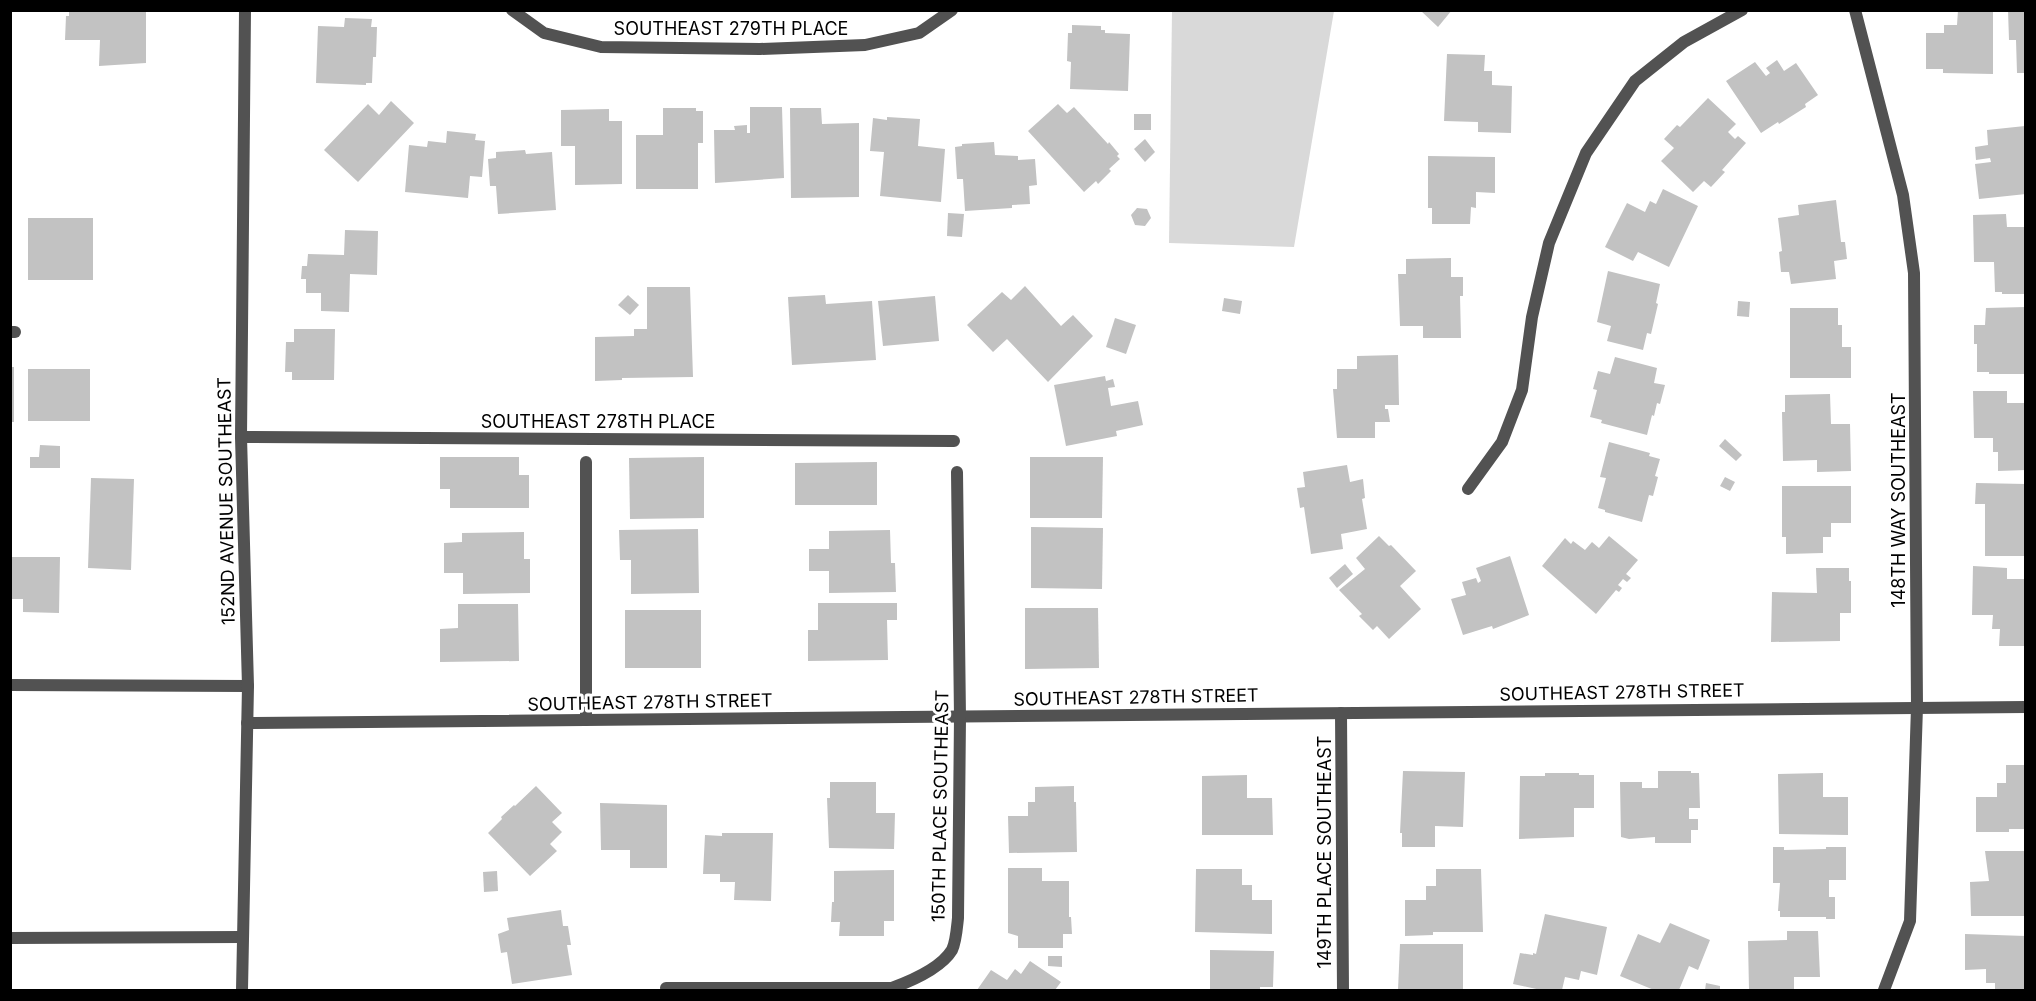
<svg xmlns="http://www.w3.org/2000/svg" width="2036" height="1001" viewBox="0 0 2036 1001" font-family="Inter,sans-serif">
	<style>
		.green { fill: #d9d9d9 }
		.building { fill: #c2c2c2 }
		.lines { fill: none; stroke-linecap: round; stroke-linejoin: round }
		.minor { stroke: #525252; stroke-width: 12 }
		.tertiary { stroke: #525252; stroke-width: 12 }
		.labels { text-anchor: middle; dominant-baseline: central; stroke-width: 6; stroke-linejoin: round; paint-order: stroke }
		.street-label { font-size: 18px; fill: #000; stroke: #fff }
	</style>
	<rect width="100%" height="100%" fill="#fff"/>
	<polygon class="green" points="1172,11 1334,11 1294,247 1169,243"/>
	<g class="building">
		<polygon points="69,10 146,10 146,63 99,66 100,40 65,40 66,16 69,16"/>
		<polygon points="1420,10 1452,10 1438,27"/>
		<polygon points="1958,10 1993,10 1993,74 1943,73 1943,69 1926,69 1926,33 1944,33 1944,25 1957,25"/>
		<polygon points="2008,10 2026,10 2026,73 2017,73 2016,40 2009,40"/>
		<polygon points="345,18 372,19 371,27 377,27 376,57 373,57 372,83 366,83 366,85 316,83 318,26 344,27"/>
		<polygon points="1072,25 1101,26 1101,30 1105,30 1105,33 1130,34 1128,91 1070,89 1071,62 1067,61 1068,33 1072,33"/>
		<polygon points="1447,54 1485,55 1484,71 1492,71 1492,85 1512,86 1511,133 1478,132 1478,122 1444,121"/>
		<polygon points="1777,60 1784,71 1796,63 1818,95 1805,104 1806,107 1779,124 1778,122 1761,133 1726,81 1755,62 1766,76 1770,73 1766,68"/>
		<polygon points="1708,98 1736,124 1728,132 1735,139 1738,136 1746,143 1722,170 1725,172 1711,187 1704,181 1693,192 1661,161 1674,148 1664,139 1677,125 1680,127"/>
		<polygon points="391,101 414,123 358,182 324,150 368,104 379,115"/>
		<polygon points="1058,104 1067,113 1074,107 1108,144 1109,142 1119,154 1117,156 1120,159 1109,169 1111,171 1098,184 1096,181 1084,192 1028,131"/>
		<polygon points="750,107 782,107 784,178 715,183 714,130 735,130 734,126 747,125 747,133 750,133"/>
		<polygon points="663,108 696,108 696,111 703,111 703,143 698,143 698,189 636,189 636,135 663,135"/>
		<polygon points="790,108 821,108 822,124 859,123 859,197 791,198"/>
		<polygon points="609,109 609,121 622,121 622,184 575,185 575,146 561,146 561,110"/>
		<rect x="1134" y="114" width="17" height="16"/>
		<polygon points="887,117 920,119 918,146 945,149 941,202 880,196 884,152 870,151 873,118 887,120"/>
		<polygon points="2025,126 2026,194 1979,199 1975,164 1991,162 1990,158 1976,160 1975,147 1988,145 1987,130"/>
		<polygon points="447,131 476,134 475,140 485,141 482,177 470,176 468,198 405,192 409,145 427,147 428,141 446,143"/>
		<polygon points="1145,139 1155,152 1145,162 1134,149"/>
		<polygon points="994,142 995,155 1018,156 1018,160 1035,159 1037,185 1029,186 1030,204 1012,205 1012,208 965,211 963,179 957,179 955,147 962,146 962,144"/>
		<polygon points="525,150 526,154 552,152 556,210 498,214 496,186 490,186 488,159 496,158 496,152"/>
		<polygon points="1428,156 1495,157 1495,193 1476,192 1476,208 1471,207 1470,224 1432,224 1432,208 1428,208"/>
		<polygon points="1663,189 1698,206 1669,267 1638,252 1633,261 1605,247 1627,203 1645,212 1650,201 1656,204"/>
		<polygon points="1836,200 1841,242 1845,242 1847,259 1834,261 1836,279 1791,284 1789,272 1781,272 1779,252 1782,251 1778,218 1799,215 1798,205"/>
		<polygon points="1137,208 1147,209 1151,218 1145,226 1135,225 1131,215"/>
		<polygon points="948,213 964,214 962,237 947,236"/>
		<polygon points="2006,214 2007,227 2026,227 2026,294 2002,294 2002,292 1995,292 1994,262 1974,262 1973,215"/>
		<rect x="28" y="218" width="65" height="62"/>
		<polygon points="345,230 378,231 377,275 350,274 349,312 321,311 321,293 306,293 306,279 301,279 302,266 307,266 308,254 344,255"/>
		<polygon points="1451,258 1451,277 1463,277 1463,296 1460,296 1461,338 1423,338 1423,326 1400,326 1398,274 1406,274 1406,259"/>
		<polygon points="1608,271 1660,284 1656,303 1658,304 1651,334 1647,333 1643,350 1607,341 1611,326 1597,322"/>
		<polygon points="1025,286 1061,326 1073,315 1093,336 1048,382 1007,339 993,352 967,325 1002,292 1011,300"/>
		<polygon points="647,287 690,287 693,377 622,378 622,380 595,381 595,337 634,336 634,329 647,329"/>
		<polygon points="628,295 639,305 630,315 618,305"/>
		<polygon points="825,295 826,304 872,301 876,360 792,365 788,297"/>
		<polygon points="935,296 939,341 883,346 878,301"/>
		<polygon points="1224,298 1242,301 1240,314 1222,311"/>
		<polygon points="1738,301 1750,302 1749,317 1737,316"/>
		<polygon points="2026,307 2026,374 1989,374 1989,372 1977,372 1977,344 1974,344 1974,325 1985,325 1986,308"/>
		<polygon points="1790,308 1838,308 1838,325 1842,325 1842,347 1851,347 1851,378 1790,378"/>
		<polygon points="1115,318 1136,325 1126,354 1106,347"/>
		<polygon points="294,329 335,329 334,380 292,380 292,372 285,372 286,342 294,342"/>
		<polygon points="1398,355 1399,405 1385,405 1385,409 1388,409 1390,422 1375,422 1375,438 1337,438 1333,389 1337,389 1337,369 1357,369 1357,356"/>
		<polygon points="1615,357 1657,368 1654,383 1665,385 1660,404 1657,403 1654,416 1652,415 1647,435 1601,423 1602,420 1590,417 1597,390 1593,389 1598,371 1610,374"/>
		<rect x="10" y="367" width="4" height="55"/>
		<rect x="28" y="369" width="62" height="52"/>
		<polygon points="1105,376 1106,381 1113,379 1115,387 1108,388 1111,406 1138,401 1143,425 1116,431 1117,436 1066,446 1054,385"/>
		<polygon points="1973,391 2007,391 2007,403 2026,403 2026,470 1998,471 1998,452 1993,452 1993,438 1974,438"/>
		<polygon points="1830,394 1831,424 1850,424 1851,471 1817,472 1817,460 1783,461 1782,412 1785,412 1785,395"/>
		<polygon points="1725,439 1742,455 1736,461 1719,446"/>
		<polygon points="1609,442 1650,453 1649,456 1660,459 1655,476 1658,477 1653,496 1649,495 1642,522 1605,512 1605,510 1598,508 1606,478 1600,477"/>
		<polygon points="40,445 60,446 60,468 30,468 30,457 39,457"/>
		<polygon points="440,457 519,457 519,475 529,475 529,508 450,508 450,489 440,489"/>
		<polygon points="704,457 704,518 630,519 629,458"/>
		<polygon points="1030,457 1103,457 1102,518 1030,518"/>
		<polygon points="877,462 877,505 795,505 795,463"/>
		<polygon points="1347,465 1350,482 1363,479 1365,498 1362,499 1367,529 1341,534 1343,549 1311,554 1304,507 1300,508 1297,488 1305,487 1303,472"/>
		<polygon points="1725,477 1735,482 1730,491 1720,486"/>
		<polygon points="91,478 134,479 131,570 88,568"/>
		<polygon points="1976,483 2026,484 2026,556 1985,556 1985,504 1975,504"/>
		<polygon points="1782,486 1851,486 1851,523 1831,523 1831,537 1823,537 1823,553 1786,554 1786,537 1782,537"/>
		<polygon points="1031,527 1103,528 1102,589 1031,588"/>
		<polygon points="698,529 699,593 631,594 631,560 620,560 619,530"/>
		<polygon points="890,530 891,563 895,563 896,592 829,593 829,571 809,571 809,549 829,549 829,531"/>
		<polygon points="524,532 524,559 530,559 530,593 463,594 463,573 444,573 444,543 462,542 462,533"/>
		<polygon points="1379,536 1389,546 1391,545 1416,571 1400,586 1421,609 1389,639 1377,626 1373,630 1359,616 1362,614 1339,590 1365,569 1356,558"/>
		<polygon points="1609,536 1638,560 1626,574 1631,578 1627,582 1623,579 1618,585 1622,588 1619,592 1616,590 1596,614 1542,566 1565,538 1571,544 1573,541 1585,550 1592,542 1599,548"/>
		<polygon points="1510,556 1529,615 1493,629 1492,626 1463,635 1451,599 1466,595 1462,582 1476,578 1478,583 1481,581 1476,568"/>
		<polygon points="10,557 60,557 59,613 23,612 23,599 10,599"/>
		<polygon points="1345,564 1353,574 1337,588 1329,578"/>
		<polygon points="1973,566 2007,568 2007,579 2026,579 2026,646 1999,646 2000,629 1992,629 1993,615 1972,615"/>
		<polygon points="1816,568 1849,568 1849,581 1851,581 1851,613 1840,613 1840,641 1771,642 1772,592 1817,593"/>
		<polygon points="818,603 897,603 897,620 887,620 888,660 808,661 808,630 818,630"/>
		<polygon points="458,604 518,604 519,661 440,662 440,629 458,628"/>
		<polygon points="1025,608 1098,608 1099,668 1025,669"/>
		<rect x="625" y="610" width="76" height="58"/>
		<polygon points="2006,765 2026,765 2026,829 2009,829 2009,832 1976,832 1976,797 1997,797 1997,783 2006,783"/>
		<polygon points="1403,771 1465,772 1463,827 1435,826 1435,847 1402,847 1402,833 1400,833"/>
		<polygon points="1658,771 1691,771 1691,773 1699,773 1700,808 1689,808 1689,819 1698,819 1698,830 1691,830 1691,843 1655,843 1655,837 1629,839 1621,837 1620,782 1642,782 1642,788 1658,788"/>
		<polygon points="1545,773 1579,773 1579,775 1594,775 1594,808 1574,808 1574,837 1519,839 1520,776 1545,776"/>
		<polygon points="1823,773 1823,797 1848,797 1848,835 1779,834 1778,774"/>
		<polygon points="1247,775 1247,798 1272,798 1273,835 1202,835 1202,776"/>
		<polygon points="830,782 876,782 876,813 895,813 894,849 829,848 827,798 830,798"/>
		<polygon points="536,786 562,813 552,822 562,832 550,844 557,851 530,876 488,833 502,819 501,817 514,805 515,806"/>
		<polygon points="1074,786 1074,802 1076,802 1077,852 1009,853 1008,816 1028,816 1028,802 1035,802 1035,787"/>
		<polygon points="600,803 667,805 667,868 630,868 630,850 601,850"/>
		<polygon points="722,833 773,833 771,901 734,900 735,882 720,882 720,874 703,874 705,835 722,836"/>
		<polygon points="1773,847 1784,847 1784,850 1826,849 1826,847 1846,847 1846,880 1829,880 1829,897 1835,897 1835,919 1826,919 1826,917 1780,917 1780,911 1778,911 1780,883 1773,883"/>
		<polygon points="1985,851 2026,851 2026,916 1971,916 1970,882 1989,881"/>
		<polygon points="1008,868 1042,868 1042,881 1069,881 1069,917 1071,917 1072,934 1063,934 1063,948 1018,948 1018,936 1008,933"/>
		<polygon points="1196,869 1242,869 1242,885 1252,885 1252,900 1272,900 1272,934 1195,932"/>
		<polygon points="1436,869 1481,869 1483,932 1433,932 1433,935 1405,936 1405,900 1426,900 1426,886 1436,886"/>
		<polygon points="894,870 894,921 884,921 884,936 839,936 840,922 831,922 832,902 834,902 834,871"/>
		<polygon points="497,871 498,891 484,892 483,872"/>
		<polygon points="561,910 563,926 568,926 571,945 567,945 572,975 512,984 507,952 501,953 498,934 509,930 507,918"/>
		<polygon points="1545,914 1607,927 1597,975 1581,971 1579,980 1565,977 1562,990 1541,990 1513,984 1520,953 1533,955 1533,953 1536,954"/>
		<polygon points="1670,923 1710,940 1698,970 1689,966 1679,990 1654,990 1620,976 1638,934 1660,943"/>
		<polygon points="1787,931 1818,931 1820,977 1794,977 1794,990 1749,990 1748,941 1787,940"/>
		<polygon points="1965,934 2026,936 2026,990 1995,990 1995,983 1986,983 1986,969 1965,970"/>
		<polygon points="1400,944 1463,944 1463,990 1398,990"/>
		<polygon points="1210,950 1274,951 1273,987 1260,987 1260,990 1210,990"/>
		<polygon points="1048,956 1062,956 1062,967 1048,966"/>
		<polygon points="1030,961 1061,982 1055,990 977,990 991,970 1007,980 1015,969 1021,974"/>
		<polygon points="1706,983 1720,986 1720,990 1705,990"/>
	</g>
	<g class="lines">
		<g class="minor">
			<polyline points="512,10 544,33 601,47 760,49 865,45 919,33 952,10"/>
			<polyline points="1855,10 1903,195 1914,273 1917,707 1910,921 1884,990"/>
			<polyline points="10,332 15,332"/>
			<polyline points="241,437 954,441"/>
			<polyline points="586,462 586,720"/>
			<polyline points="1468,489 1502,442 1522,390 1532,317 1549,243 1586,153 1635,81 1684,42 1742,10"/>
			<polyline points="10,685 248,686"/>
			<polyline points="1341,713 1343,990"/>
			<polyline points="247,723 2026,707"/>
			<polyline points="10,938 242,937"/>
			<path d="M 666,988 L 892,988 C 911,981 941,968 952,950 C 956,942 957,927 958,918 L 960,717 L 957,472"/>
		</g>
		<polyline class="tertiary" points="242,990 248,686 241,437 245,10"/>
	</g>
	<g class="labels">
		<g class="street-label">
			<text x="731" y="28">SOUTHEAST 279TH PLACE</text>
			<text x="598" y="421">SOUTHEAST 278TH PLACE</text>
			<text transform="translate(1898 500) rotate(-90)">148TH WAY SOUTHEAST</text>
			<text transform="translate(226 501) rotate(-91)">152ND AVENUE SOUTHEAST</text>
			<text transform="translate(1622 692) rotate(-1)">SOUTHEAST 278TH STREET</text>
			<text transform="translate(1136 697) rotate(-1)">SOUTHEAST 278TH STREET</text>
			<text transform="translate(650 702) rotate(-1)">SOUTHEAST 278TH STREET</text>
			<text transform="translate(940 806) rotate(-89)">150TH PLACE SOUTHEAST</text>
			<text transform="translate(1324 852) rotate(-90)">149TH PLACE SOUTHEAST</text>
		</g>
	</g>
	<rect width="2036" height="1001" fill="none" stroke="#000000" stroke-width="24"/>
</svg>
